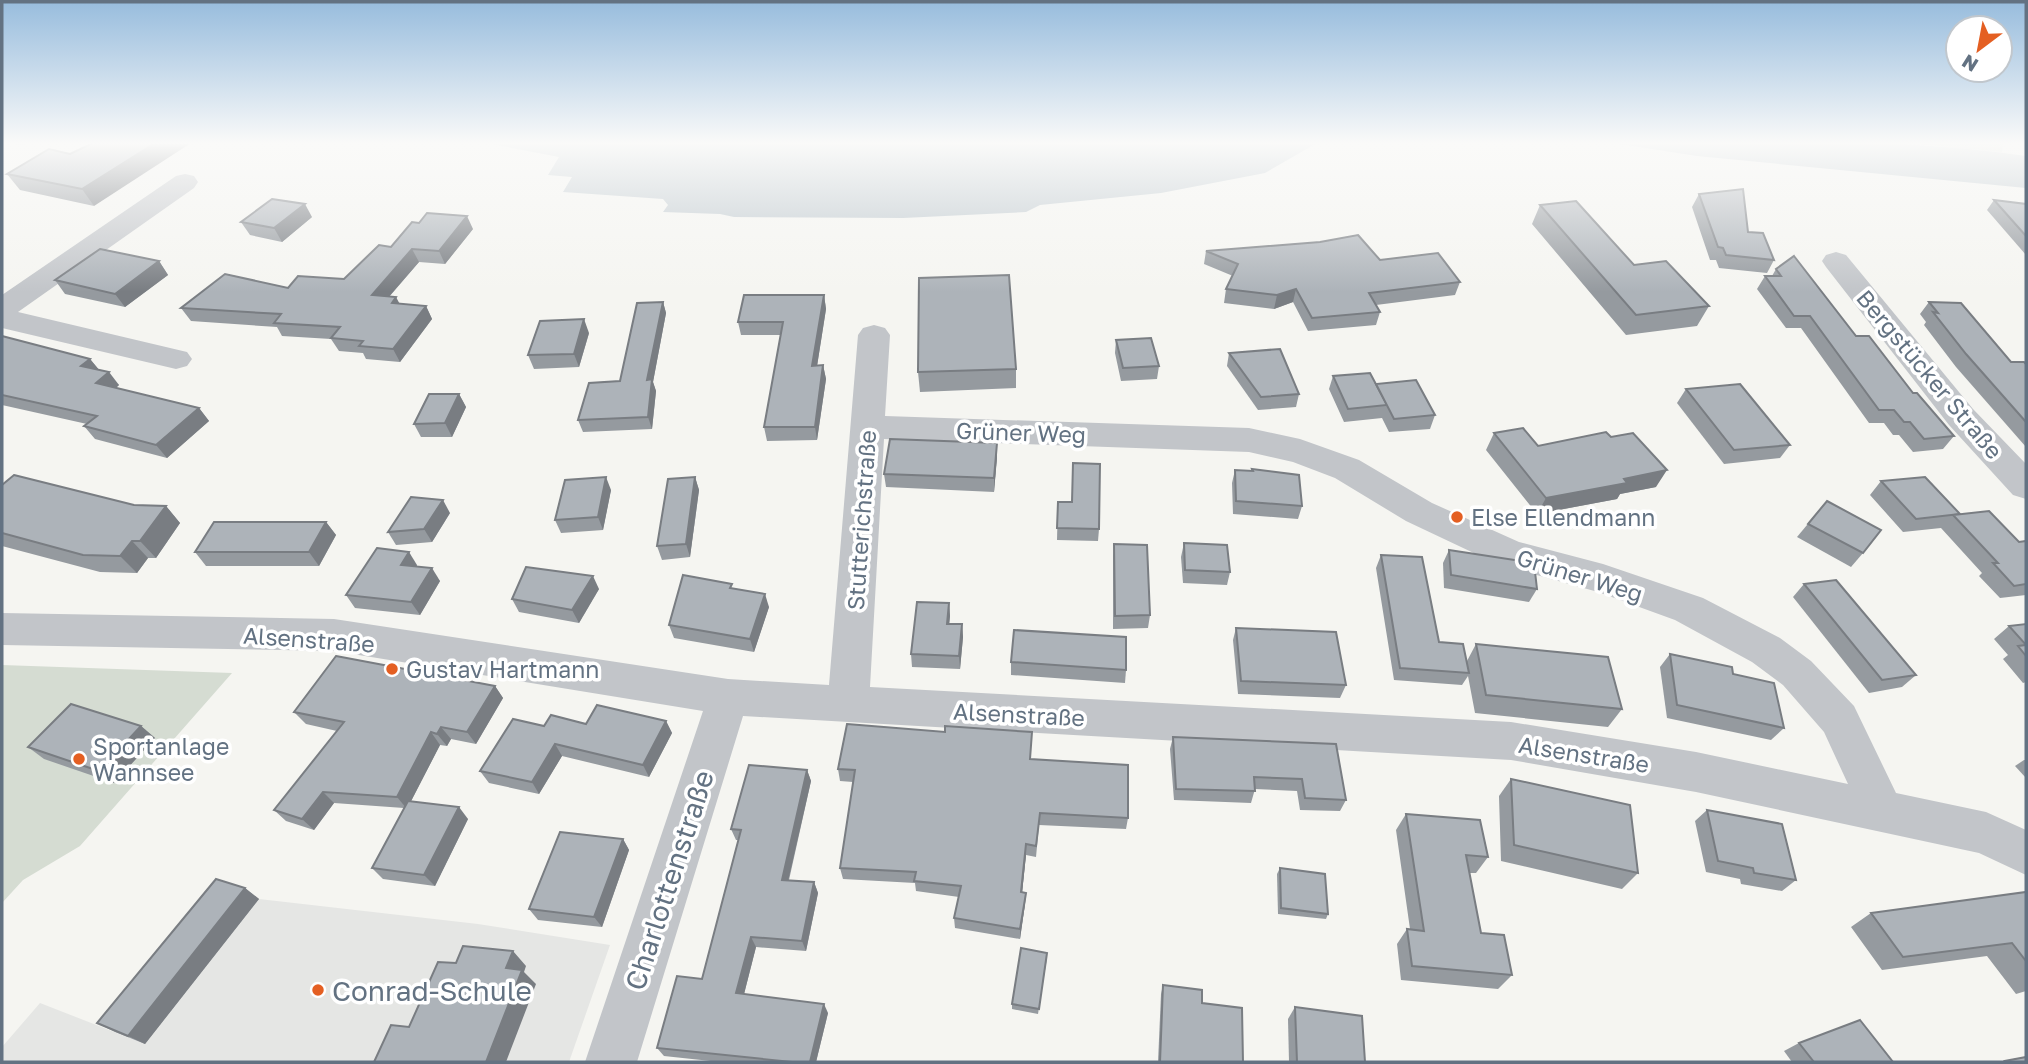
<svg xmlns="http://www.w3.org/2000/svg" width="2028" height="1064" viewBox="0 0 2028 1064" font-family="'Golos Text',sans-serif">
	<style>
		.built { fill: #e5e6e4 }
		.green { fill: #d5dcd2 }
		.water { fill: #bdc7cd }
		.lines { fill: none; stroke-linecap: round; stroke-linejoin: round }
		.street { fill: #c2c5c9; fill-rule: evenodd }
		.wall { fill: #959a9f }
		.shaded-wall { fill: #797d82 }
		.building { fill: #adb3b9; stroke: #797d82; stroke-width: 2 }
		.poi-dot { fill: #e45f22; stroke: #fff; stroke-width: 2.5 }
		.labels { text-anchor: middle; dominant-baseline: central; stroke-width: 7; stroke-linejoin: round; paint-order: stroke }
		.street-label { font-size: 23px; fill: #637282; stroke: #fff }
		.poi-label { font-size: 23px; fill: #637282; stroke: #fff; text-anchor: start }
		.near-street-label { font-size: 28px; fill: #637282; stroke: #fff }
		.near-poi-label { font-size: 28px; fill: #637282; stroke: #fff; text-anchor: start }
	</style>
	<rect width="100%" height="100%" fill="#f5f5f1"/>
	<polygon class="built" points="259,899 478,924 610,945 569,1062 2,1062 2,1047 40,1003 145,1044"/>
	<g class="green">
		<polygon points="1906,143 2003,143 2002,152"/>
		<polygon points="2,665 232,673 80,846 23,880 2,903"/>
	</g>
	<g class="water">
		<polygon points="486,143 1317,143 1265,173 1161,193 1040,205 1026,212 903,218 734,217 720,214 663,212 668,205 663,199 563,192 572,177 548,175 559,157"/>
		<path d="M 1613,143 C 1751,143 1890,136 2026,156 L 2026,188 L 1697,156 Z"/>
	</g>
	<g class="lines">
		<g class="street">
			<polygon points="185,174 194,176 198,182 194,188 18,312 187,352 192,359 187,366 176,369 2,328 2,295 176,176"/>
			<polygon points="1836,252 1846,255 1973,409 2026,464 2026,499 2013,495 1949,425 1826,267 1822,261 1826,255"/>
			<path d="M 874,325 L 885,328 L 890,335 L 885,416 L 1249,428 L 1300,439 L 1359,460 L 1432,503 L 1519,542 L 1603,564 L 1703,598 L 1780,638 L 1811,661 L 1854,706 L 1896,793 L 1986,812 L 2026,830 L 2026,875 L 1979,853 L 1696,792 L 1511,760 L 743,716 L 637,1062 L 585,1062 L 703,711 L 334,651 L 2,645 L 2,613 L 334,619 L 728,679 L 829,685 L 858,335 L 863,328 ZM 884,439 L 1249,452 L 1293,462 L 1335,478 L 1406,521 L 1497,564 L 1598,592 L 1675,620 L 1752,662 L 1783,685 L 1824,732 L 1848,784 L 1696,752 L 1511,722 L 870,687 Z"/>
		</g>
	</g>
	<g class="wall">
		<polygon points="2,143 26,143 21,145 6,143 2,145"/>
		<polygon points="70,154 94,206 20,190 7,174"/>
		<polygon points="1699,194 1748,232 1774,260 1767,273 1719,268 1716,260 1710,260 1692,207"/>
		<polygon points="1994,200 2026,204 2026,255 1987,210"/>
		<polygon points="1540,205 1634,265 1709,306 1697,326 1626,335 1532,224"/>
		<polygon points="312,217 282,242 250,235 241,222"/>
		<polygon points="473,229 445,264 419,262 389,297 400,304 426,306 432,319 400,362 366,359 363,353 339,351 331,339 282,336 277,327 191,321 181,308 288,288 344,279 391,247"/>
		<polygon points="1206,251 1380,260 1460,282 1455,295 1376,305 1380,312 1376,325 1308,331 1293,302 1274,309 1224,303 1226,289 1233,276 1204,264"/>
		<polygon points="159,261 168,275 125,307 65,294 55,280"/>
		<polygon points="1776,269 1856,336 1913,393 1954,436 1943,449 1913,452 1899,435 1893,435 1884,423 1869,423 1801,328 1786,328 1757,289 1765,276 1772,276"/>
		<polygon points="824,295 826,309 817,366 823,365 826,379 817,440 767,441 764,427 781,335 741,335 738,322"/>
		<polygon points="663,302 666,313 653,382 656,391 652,429 583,432 578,420 620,381"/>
		<polygon points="1929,302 2011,362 2026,364 2026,447 1956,367 1924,325 1926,322 1920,314"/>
		<polygon points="589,333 579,367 534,369 528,355"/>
		<polygon points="2,336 90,359 99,370 119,385 116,388 199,408 209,421 167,458 95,439 84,426 87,424 2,405"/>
		<polygon points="1116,340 1159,366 1157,379 1121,381 1115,353"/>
		<polygon points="1229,353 1299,394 1296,407 1258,410 1227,366"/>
		<polygon points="1016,369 1016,388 920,392 918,372"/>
		<polygon points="1333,376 1376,384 1435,415 1430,429 1389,432 1382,418 1344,422 1329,389"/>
		<polygon points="1686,389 1790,445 1780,458 1724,464 1677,403"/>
		<polygon points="459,394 466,407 452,437 421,437 414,424"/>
		<polygon points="1494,433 1538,446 1656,487 1620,494 1617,499 1537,514 1486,450"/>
		<polygon points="997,457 994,492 886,487 884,474"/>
		<polygon points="1252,469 1302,506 1298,519 1233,514 1232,483 1235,470 1252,471"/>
		<polygon points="695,477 699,490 690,557 662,560 657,546"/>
		<polygon points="1881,481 1960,514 2019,542 2026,541 2026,595 2000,598 1979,576 1982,573 1941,528 1903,532 1870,495"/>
		<polygon points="2,485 134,505 166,506 180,523 156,558 148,558 137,573 100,572 2,546"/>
		<polygon points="611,490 603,530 561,533 555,520"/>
		<polygon points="1827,501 1863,553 1851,567 1797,537"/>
		<polygon points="1058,502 1099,529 1098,541 1057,540"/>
		<polygon points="450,513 432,542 396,545 388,532"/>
		<polygon points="326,522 336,535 319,566 206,566 195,552"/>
		<polygon points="1184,543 1230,572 1227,585 1183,583 1181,557"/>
		<polygon points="1114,544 1150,615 1148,628 1113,629 1113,557"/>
		<polygon points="1449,550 1537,589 1529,602 1444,588 1443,563"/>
		<polygon points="1381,555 1439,642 1467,661 1476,644 1622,709 1608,727 1475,713 1468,676 1462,685 1394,680 1376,568"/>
		<polygon points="417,565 417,566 440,581 420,615 355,608 346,595"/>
		<polygon points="1804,584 1916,675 1902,687 1869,693 1793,597"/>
		<polygon points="599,589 579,623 519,612 512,599"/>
		<polygon points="733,589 769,607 754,652 674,638 669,625"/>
		<polygon points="949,603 950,616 949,624 962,624 963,637 960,669 912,667 911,654"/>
		<polygon points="2026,624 2026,682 2023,683 2003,659 2008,655 1994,639 2009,626"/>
		<polygon points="1236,628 1346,685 1340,698 1238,694 1233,640"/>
		<polygon points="1670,654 1733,674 1784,728 1771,740 1667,718 1660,667"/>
		<polygon points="1011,662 1126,670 1125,683 1011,675"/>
		<polygon points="495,686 503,698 476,744 451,739 447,746 440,745 411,801 468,819 435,886 383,879 372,868 404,808 334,803 314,830 286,821 274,810 337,731 306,724 294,712"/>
		<polygon points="666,721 672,733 649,777 562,756 539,794 489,783 480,771 544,726"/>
		<polygon points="141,726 155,738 114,783 44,759 28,747"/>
		<polygon points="1173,737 1336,744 1346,800 1340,811 1300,810 1297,791 1255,789 1251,803 1174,800 1170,749"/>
		<polygon points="1030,759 1128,818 1126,829 1039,825 1036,857 1026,855 1022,893 1026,893 1025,904 1020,939 955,928 954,918 959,897 916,891 915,883 843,879 840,868 853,782 840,781 838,769"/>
		<polygon points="2024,760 2026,760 2026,778 2015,766"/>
		<polygon points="807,770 811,781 789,880 814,882 818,893 806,951 756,947 744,994 828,1013 816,1062 720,1062 664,1056 657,1048 702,979 738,840 736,840 731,829"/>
		<polygon points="1511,779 1638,873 1622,889 1501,861 1499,796"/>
		<polygon points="1707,810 1796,880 1782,891 1741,884 1740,879 1706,872 1695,821"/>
		<polygon points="1406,814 1488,857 1476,873 1469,873 1481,933 1512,975 1498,989 1401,980 1397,944 1407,929 1410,929 1396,830"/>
		<polygon points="623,839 629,850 602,927 538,920 529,909"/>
		<polygon points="1280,868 1328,914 1326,919 1278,914 1277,874"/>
		<polygon points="245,888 259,899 145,1044 115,1032 97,1023"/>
		<polygon points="2026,892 2026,991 2016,994 1987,956 1882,970 1851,927 1871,913"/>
		<polygon points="1047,958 1038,1014 1012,1009 1012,1004"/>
		<polygon points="1163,985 1202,1003 1243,1062 1158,1062 1161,994"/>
		<polygon points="1295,1007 1365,1062 1289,1062 1288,1019"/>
		<polygon points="1799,1043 1893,1062 1792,1062 1784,1051"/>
	</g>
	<g class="shaded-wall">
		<polygon points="155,143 191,143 94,206 82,189"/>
		<polygon points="305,204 312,217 282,242 274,228"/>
		<polygon points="467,216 473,229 445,264 439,251"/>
		<polygon points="412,249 419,262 379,308 372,295"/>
		<polygon points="159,261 168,275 125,307 115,294"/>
		<polygon points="1296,289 1293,302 1274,309 1277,295"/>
		<polygon points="824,295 826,309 815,379 812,366"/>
		<polygon points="396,297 403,310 392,303"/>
		<polygon points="663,302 666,313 653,382 656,391 652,429 648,417 647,380"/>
		<polygon points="426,306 432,319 400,362 393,349"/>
		<polygon points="584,319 589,333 579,367 574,354"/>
		<polygon points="90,359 100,371 81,366"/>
		<polygon points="823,365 826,379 817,440 815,427"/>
		<polygon points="109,372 119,385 106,396 96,383"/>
		<polygon points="459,394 466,407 452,437 445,423"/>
		<polygon points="199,408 209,421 167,458 156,445"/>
		<polygon points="997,443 997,457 994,492 994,478"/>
		<polygon points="1667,470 1656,487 1620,494 1617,499 1537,514 1546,498 1624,479"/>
		<polygon points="606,477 611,490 603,530 598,517"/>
		<polygon points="695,477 699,490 690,557 686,544"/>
		<polygon points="443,500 450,513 432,542 424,529"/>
		<polygon points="166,506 180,523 156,558 140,541"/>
		<polygon points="326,522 336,535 319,566 309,552"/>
		<polygon points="132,541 148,558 137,573 120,556"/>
		<polygon points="409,552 417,565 410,578 401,565"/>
		<polygon points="432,568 440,581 420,615 411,602"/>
		<polygon points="593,576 599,589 579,623 572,610"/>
		<polygon points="765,594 769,607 754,652 750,639"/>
		<polygon points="949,603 950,616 948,637 947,624"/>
		<polygon points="962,624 963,637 960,669 959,656"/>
		<polygon points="495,686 503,698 476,744 467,732"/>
		<polygon points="666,721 672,733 649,777 643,765"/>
		<polygon points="141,726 155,738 114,783 99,771"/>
		<polygon points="441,727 451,739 447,746 437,734"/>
		<polygon points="431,732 440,745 407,809 397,797"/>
		<polygon points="555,744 562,756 539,794 532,782"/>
		<polygon points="807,770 811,781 786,890 782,880"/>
		<polygon points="323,792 334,803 314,830 302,819"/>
		<polygon points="459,807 468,819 435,886 424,875"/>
		<polygon points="623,839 629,850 602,927 594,917"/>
		<polygon points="1026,844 1026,855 1021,903 1021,892"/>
		<polygon points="814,882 818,893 806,951 802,941"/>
		<polygon points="245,888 259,899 145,1044 128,1036"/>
		<polygon points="1026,893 1025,904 1020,939 1020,929"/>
		<polygon points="751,937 756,947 742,1002 736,993"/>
		<polygon points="513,951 526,966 524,972 536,984 506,1062 486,1062 506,968"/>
		<polygon points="824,1004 828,1013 816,1062 810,1062"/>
	</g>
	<g class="building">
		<polygon points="93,143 155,143 82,189 7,174 49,149 70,154"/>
		<polygon points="1743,189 1748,232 1763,233 1774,260 1726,255 1723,248 1718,247 1699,194"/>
		<polygon points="272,199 305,204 274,228 241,222"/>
		<polygon points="1994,200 2026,204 2026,236"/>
		<polygon points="1576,201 1634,265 1666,261 1709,306 1636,315 1540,205"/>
		<polygon points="427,213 467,216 439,251 412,249 372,295 396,297 392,303 426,306 393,349 359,346 363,341 331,338 340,327 274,323 281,314 181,308 225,274 288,288 298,276 344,279 379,245 391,247 412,222 419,223"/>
		<polygon points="1358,235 1380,260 1438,253 1460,282 1369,293 1380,312 1312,318 1296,289 1277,295 1226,289 1238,264 1206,251 1320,242"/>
		<polygon points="100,249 159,261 115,294 55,280"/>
		<polygon points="1794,256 1856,336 1869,336 1913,393 1917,393 1954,436 1924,439 1910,422 1904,422 1894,410 1879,410 1810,316 1794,316 1765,276 1781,276 1776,269"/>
		<polygon points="1009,275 1016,369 918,372 919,278"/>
		<polygon points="744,295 824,295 812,366 823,365 815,427 764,427 783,322 738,322"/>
		<polygon points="663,302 647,380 652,379 648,417 578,420 589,383 620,381 637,303"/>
		<polygon points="1929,302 1961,303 2011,362 2024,362 2026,364 2026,422 1966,354 1933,312 1938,313"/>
		<polygon points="584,319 574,354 528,355 540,321"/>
		<polygon points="2,336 90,359 81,366 109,372 96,383 199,408 156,445 84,426 97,416 2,395"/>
		<polygon points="1151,338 1159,366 1123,368 1116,340"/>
		<polygon points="1280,349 1299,394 1261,397 1229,353"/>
		<polygon points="1370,373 1387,405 1348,409 1333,376"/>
		<polygon points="1416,380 1435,415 1394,419 1376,384"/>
		<polygon points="1740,384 1790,445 1734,450 1686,389"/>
		<polygon points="429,394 459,394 445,423 414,424"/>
		<polygon points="1523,428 1538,446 1606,432 1611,437 1633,433 1667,470 1624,479 1627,483 1546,498 1494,433"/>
		<polygon points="890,439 997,443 994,478 884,474"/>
		<polygon points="1073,463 1100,464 1099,529 1057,528 1058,502 1072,502"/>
		<polygon points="1252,469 1299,475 1302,506 1236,501 1235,470 1253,471"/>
		<polygon points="14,475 134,505 166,506 140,541 132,541 120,556 83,555 2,533 2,485"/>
		<polygon points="606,477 598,517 555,520 565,480"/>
		<polygon points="695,477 686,544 657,546 668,479"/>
		<polygon points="1925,477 1960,514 1916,519 1881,481"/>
		<polygon points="411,497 443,500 424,529 388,532"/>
		<polygon points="1827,501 1881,530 1863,553 1808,524"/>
		<polygon points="1989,511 2019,542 2026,541 2026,584 2014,586 1993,563 1998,563 1953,515"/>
		<polygon points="214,522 326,522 309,552 195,552"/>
		<polygon points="1184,543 1227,545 1230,572 1185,570"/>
		<polygon points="1114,544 1147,545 1150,615 1115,616"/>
		<polygon points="377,548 409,552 401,565 432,568 411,602 346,595"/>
		<polygon points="1449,550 1534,563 1537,589 1451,575"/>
		<polygon points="1381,555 1422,557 1439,642 1463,644 1469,673 1400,668"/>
		<polygon points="526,567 593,576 572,610 512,599"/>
		<polygon points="683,575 732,584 730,588 765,594 750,639 669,625"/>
		<polygon points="1836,580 1916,675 1882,680 1804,584"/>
		<polygon points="917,602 949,603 947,624 962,624 959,656 911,654"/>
		<polygon points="2026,624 2026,645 2009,626"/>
		<polygon points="1236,628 1336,632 1346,685 1241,681"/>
		<polygon points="1014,630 1126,637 1126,670 1011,662"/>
		<polygon points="1476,644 1608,657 1622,709 1486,695"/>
		<polygon points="2026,645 2026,656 2018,646"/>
		<polygon points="1670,654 1732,667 1733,674 1774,683 1784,728 1677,705"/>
		<polygon points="336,656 495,686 467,732 441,727 437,734 431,732 397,797 323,792 302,819 274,810 344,722 294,712"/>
		<polygon points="71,704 141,726 99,771 28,747"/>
		<polygon points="597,705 666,721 643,765 555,744 532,782 480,771 513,719 544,726 551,715 586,724"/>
		<polygon points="847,724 945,732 945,726 1032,732 1030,759 1128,765 1128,818 1040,813 1036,846 1026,844 1021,892 1026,893 1020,929 954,918 961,886 914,881 916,872 840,868 855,770 838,769"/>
		<polygon points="1173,737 1336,744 1346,800 1305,798 1302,779 1254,777 1255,791 1176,789"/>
		<polygon points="749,765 807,770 782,880 814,882 802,941 751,937 736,993 824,1004 810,1062 792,1062 657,1048 677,976 702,979 741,830 731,829"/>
		<polygon points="1511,779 1630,805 1638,873 1514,845"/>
		<polygon points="408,801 459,807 424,875 372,868"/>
		<polygon points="1707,810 1782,824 1796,880 1754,873 1753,868 1718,861"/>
		<polygon points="1406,814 1480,820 1488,857 1466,855 1481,933 1504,935 1512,975 1412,966 1407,929 1424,931"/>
		<polygon points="560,832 623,839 594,917 529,909"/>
		<polygon points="1280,868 1325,874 1328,914 1281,908"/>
		<polygon points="216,879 245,888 128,1036 97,1023"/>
		<polygon points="2026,892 2026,961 2012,943 1903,957 1871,913"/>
		<polygon points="463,946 513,951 506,968 522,970 486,1062 374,1062 391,1025 409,1027 438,962 456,963"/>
		<polygon points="1021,948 1047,953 1039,1009 1012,1004"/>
		<polygon points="1163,985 1202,990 1202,1003 1242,1008 1243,1062 1160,1062"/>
		<polygon points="1295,1007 1362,1016 1365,1062 1297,1062"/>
		<polygon points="1860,1020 1893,1062 1814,1062 1799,1043"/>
		<polygon points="2026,1057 2026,1062 2006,1062 2005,1061"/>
	</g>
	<linearGradient id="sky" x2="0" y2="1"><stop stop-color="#97bcdd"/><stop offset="0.49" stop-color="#fafaf9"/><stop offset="1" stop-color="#fafaf9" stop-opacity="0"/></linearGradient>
	<rect width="2028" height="292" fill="url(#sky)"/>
	<g class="poi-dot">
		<circle cx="1457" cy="517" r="7"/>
		<circle cx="392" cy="669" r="7"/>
		<circle cx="79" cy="759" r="7"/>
		<circle cx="318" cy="990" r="7"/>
	</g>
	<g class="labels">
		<g class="street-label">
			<text transform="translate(1930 374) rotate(50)">Bergstücker Straße</text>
			<text transform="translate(1021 432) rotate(2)">Grüner Weg</text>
			<text transform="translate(861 520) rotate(-86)">Stutterichstraße</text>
			<text transform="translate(1580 575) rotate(17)">Grüner Weg</text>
			<text transform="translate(309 639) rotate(4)">Alsenstraße</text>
			<text transform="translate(1019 714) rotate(3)">Alsenstraße</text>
			<text transform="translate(1584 754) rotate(9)">Alsenstraße</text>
		</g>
		<g class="poi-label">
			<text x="1471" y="517">Else Ellendmann</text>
			<text x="406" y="669">Gustav Hartmann</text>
			<text x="93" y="746">Sportanlage<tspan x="93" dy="26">Wannsee</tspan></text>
		</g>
		<g class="near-street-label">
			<text transform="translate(669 880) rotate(-72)">Charlottenstraße</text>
		</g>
		<g class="near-poi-label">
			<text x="332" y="990">Conrad-Schule</text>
		</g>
	</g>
	<rect width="2028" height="1064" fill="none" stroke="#637282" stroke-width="7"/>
	<g transform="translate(1979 49) rotate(212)"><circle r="33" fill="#ffffff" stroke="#c1c7cd" stroke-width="2"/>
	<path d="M0-5L12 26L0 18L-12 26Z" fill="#e45f22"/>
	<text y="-10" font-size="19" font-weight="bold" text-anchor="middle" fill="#637282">N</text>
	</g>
</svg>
